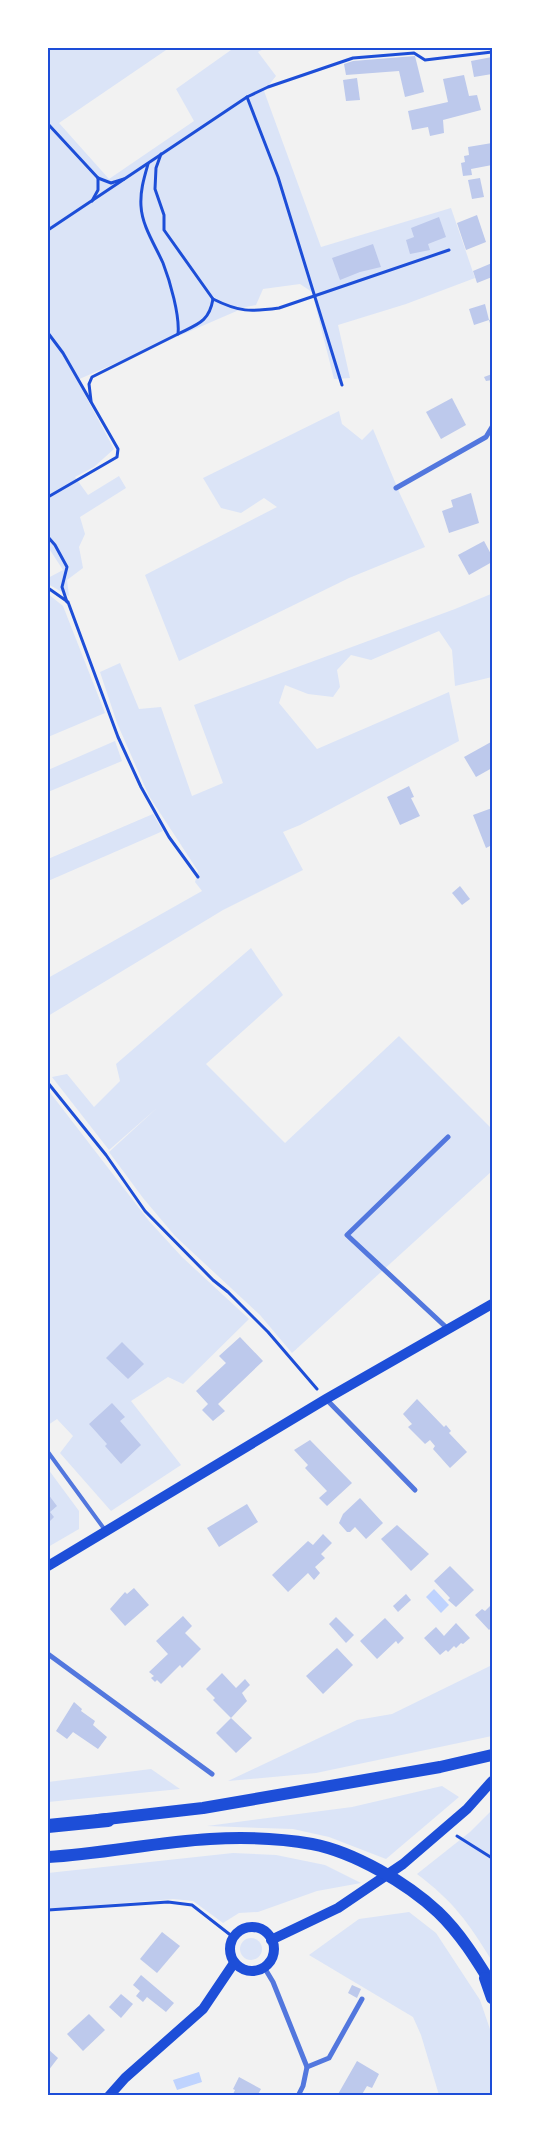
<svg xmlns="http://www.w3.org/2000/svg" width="540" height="2143" viewBox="0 0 540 2143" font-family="'Roboto Condensed',sans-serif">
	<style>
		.green { fill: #dbe4f7 }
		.water { fill: #bfd3fe }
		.building { fill: #bdc9ec }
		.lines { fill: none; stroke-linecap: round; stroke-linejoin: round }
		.path { stroke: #1d4ed8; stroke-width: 3 }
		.service { stroke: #5277de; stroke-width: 4 }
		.minor { stroke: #5277de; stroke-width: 5 }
		.secondary { stroke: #1d4ed8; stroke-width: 10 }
		.primary { stroke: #1d4ed8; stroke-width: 12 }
		.trunk { stroke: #1d4ed8; stroke-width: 14 }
		.neatline { fill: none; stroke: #1d4ed8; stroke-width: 2 }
	</style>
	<rect width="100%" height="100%" fill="#f2f2f2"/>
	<g class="green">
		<polygon points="48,48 169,48 59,123 109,179 194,121 176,89 231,50 229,48 265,48 258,52 276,76 264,91 321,247 451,208 475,278 406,304 338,325 350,378 334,379 312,292 300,284 263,289 256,305 246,307 77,380 114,449 94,467 75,477 88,495 119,476 126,488 80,517 85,534 79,547 83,568 67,580 69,596 48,584 48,578 63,570 48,547"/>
		<polygon points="339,411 342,424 362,440 373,429 400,494 425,547 349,578 179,661 145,575 277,507 264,498 241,513 221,508 203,478"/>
		<polygon points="48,594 63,606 105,713 48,737"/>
		<polygon points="491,594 492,611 492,677 455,686 452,650 439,631 371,660 351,655 337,670 340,687 333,697 308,694 285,685 279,703 317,749 449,692 459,741 300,825 283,832 303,870 223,910 48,1016 48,978 202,891 195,882 198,871 149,796 117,723 100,672 120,663 139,709 161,707 192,796 223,783 194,705 455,609"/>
		<polygon points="115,741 122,761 48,792 48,770"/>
		<polygon points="153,814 163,831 48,881 48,859"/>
		<polygon points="251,948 283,995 206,1064 285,1143 399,1036 492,1129 492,1171 292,1353 260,1315 175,1236 143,1198 109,1152 157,1108 109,1150 52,1077 67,1074 94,1107 120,1081 116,1064"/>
		<polygon points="48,1090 149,1221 182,1257 249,1319 183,1384 168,1377 131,1401 181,1465 111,1511 60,1453 73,1436 57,1419 48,1425"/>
		<polygon points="48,1469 79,1511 79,1529 48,1547"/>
		<polygon points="492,1665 492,1736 316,1773 228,1781 357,1720 392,1714"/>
		<polygon points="151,1769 180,1789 48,1802 48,1782"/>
		<polygon points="442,1786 459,1797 386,1859 329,1837 293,1829 207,1826 352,1807"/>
		<path d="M 492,1810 L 492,1961 C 469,1923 453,1901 417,1874 L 470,1832 Z"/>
		<polygon points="233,1853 276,1855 325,1865 361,1883 317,1891 258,1912 239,1913 223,1923 193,1901 173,1899 48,1909 48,1873"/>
		<polygon points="409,1912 436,1933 480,2000 492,2035 492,2095 439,2095 421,2035 413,2017 309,1955 359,1919"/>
		<circle cx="251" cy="1949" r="11"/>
	</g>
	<g class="water">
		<polygon points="434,1589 449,1605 441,1613 426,1597"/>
		<polygon points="199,2072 202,2082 177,2090 173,2080"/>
	</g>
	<g class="building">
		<polygon points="415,56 424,92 405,97 399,71 346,75 344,64 353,61"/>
		<polygon points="492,57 492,74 474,77 471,61"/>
		<polygon points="464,75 469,96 477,95 481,110 443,120 444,133 430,136 428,127 412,130 408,111 448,102 443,79"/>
		<polygon points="357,78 360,100 346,101 343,80"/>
		<polygon points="492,143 492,165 471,169 472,175 463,176 461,163 465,162 464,156 469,155 468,147"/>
		<polygon points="480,178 484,197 472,199 468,180"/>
		<polygon points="477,215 486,242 466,250 457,223"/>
		<polygon points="439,217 446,237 428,244 430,250 410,254 406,240 414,237 411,228"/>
		<polygon points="373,244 381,267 360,272 340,280 332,258"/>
		<polygon points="492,263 492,277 477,283 473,271"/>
		<polygon points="485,304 489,320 492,319 492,330 489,320 474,325 469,309"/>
		<polygon points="492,374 492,380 486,381 484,377"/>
		<polygon points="452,398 466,425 441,439 426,412"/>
		<polygon points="471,493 479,523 449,533 442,511 453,507 451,500"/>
		<polygon points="484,541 492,556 492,562 469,575 458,555"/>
		<polygon points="491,742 492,746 492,768 476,777 464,757"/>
		<polygon points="409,786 414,797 411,798 420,816 400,825 387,797"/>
		<polygon points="492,808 492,845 486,848 473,815"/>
		<polygon points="460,886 470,899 462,905 452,893"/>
		<polygon points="240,1337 263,1361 218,1404 225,1411 213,1421 202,1410 208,1404 196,1391 226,1363 219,1356"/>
		<polygon points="122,1342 144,1364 128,1379 106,1358"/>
		<polygon points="417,1399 444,1427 446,1425 451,1431 449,1433 467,1452 450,1468 433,1449 435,1446 430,1440 425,1444 408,1427 412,1424 403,1414"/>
		<polygon points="112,1403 125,1417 120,1421 141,1445 121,1464 105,1446 107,1444 89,1424"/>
		<polygon points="310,1440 352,1483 327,1506 319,1498 327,1491 305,1468 308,1465 294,1450"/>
		<polygon points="48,1494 57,1506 50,1512 54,1517 48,1523"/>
		<polygon points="360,1498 383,1523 366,1539 355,1527 350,1532 347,1532 339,1523 343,1514"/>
		<polygon points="247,1504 258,1522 219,1547 207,1528"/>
		<polygon points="397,1525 429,1554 411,1571 381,1539"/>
		<polygon points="323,1534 332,1543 321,1554 325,1558 315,1567 320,1573 314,1580 308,1573 288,1592 272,1575 308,1541 313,1545"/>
		<polygon points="450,1566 474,1590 456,1607 448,1600 450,1598 434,1581"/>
		<polygon points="134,1588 149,1605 125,1626 110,1609 125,1592 127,1594"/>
		<polygon points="406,1594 411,1600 398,1612 393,1606"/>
		<polygon points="492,1604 492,1627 489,1630 475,1615 482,1609 485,1611"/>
		<polygon points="183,1616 192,1626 185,1633 201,1649 182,1668 180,1665 161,1684 157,1680 155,1682 151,1678 154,1676 149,1672 168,1654 156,1641"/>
		<polygon points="336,1617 354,1635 346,1643 329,1624"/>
		<polygon points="385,1618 404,1638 398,1644 396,1641 377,1659 360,1641"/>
		<polygon points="456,1623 470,1638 463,1644 461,1643 456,1648 454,1646 448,1652 446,1650 440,1655 424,1638 436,1627 444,1636"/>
		<polygon points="337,1648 353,1665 323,1694 306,1676"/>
		<polygon points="222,1673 236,1688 245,1679 250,1685 242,1693 247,1701 231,1718 213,1700 215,1698 206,1689"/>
		<polygon points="74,1702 82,1709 81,1711 95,1721 93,1725 107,1737 98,1749 73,1732 67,1739 56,1731"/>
		<polygon points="231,1718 252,1738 236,1753 216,1733"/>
		<polygon points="162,1932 180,1946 157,1973 140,1959"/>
		<polygon points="141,1975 174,2003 166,2012 147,1997 143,2002 136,1996 140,1991 133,1985"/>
		<polygon points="352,1985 361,1989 357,1998 348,1993"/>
		<polygon points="121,1994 133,2004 121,2018 109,2007"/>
		<polygon points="89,2014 105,2030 83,2051 67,2034"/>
		<polygon points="48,2049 58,2058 48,2071"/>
		<polygon points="357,2061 379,2074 372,2088 367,2086 361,2096 337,2096"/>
		<polygon points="239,2077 261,2089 257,2096 232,2096 235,2090 233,2089"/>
	</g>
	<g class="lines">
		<g class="path">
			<polyline points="247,97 278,177 342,385"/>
			<polyline points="48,124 98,178 98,190 92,201"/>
			<path d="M 161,154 L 156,168 L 155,189 L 164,215 L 164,230 L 213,299 C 209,322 198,324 178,334"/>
			<polyline points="98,178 111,183 124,179"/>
			<polyline points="48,230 247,97 268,87 353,58 414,53 425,60 492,52"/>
			<path d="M 213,299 C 239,312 250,312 279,308 L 449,250"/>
			<polyline points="48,333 63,353 118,449 117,457 48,497"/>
			<path d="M 91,401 L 89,384 L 92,377 L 178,334 C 180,316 170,281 163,263 C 155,245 142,226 141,206 C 140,191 144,178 148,164"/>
			<polyline points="48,537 55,545 67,567 62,587 67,602"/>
			<polyline points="48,588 68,602 118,737 141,787 169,837 198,877"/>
			<polyline points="48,1083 106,1155 145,1211 213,1280 228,1292 268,1332 317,1389"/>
			<polyline points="457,1836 492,1858"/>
			<polyline points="48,1910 168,1902 192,1905 233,1937"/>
		</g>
		<polyline class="service" points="48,1452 105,1530"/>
		<g class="minor">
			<polyline points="396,488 486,437 492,427"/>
			<polyline points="448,1137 347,1235 448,1329"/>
			<polyline points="326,1399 415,1490"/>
			<polyline points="48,1654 212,1774"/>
			<polyline points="264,1967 273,1982 307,2067 303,2086 298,2096"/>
			<polyline points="307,2067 329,2058 362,1999"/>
		</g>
		<g class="secondary">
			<polyline points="48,1566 326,1399 492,1304"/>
			<circle cx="252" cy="1949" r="22"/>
			<polyline points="271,1940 338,1908 403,1864 467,1809 492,1781"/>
			<polyline points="109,2096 125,2078 203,2009 234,1963"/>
		</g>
		<g class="primary">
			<polyline points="98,1820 203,1808 440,1767 492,1755"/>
			<path d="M 48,1857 C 102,1854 156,1842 210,1839 C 244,1837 278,1838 312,1844 C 354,1852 407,1883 438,1912 C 460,1933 476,1959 492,1985"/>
			<polyline points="485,1978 492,1998"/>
		</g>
		<polyline class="trunk" points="48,1826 108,1820"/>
	</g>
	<rect width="540" height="2143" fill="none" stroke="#ffffff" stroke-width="98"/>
	<rect x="49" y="49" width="442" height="2045" class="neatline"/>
</svg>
